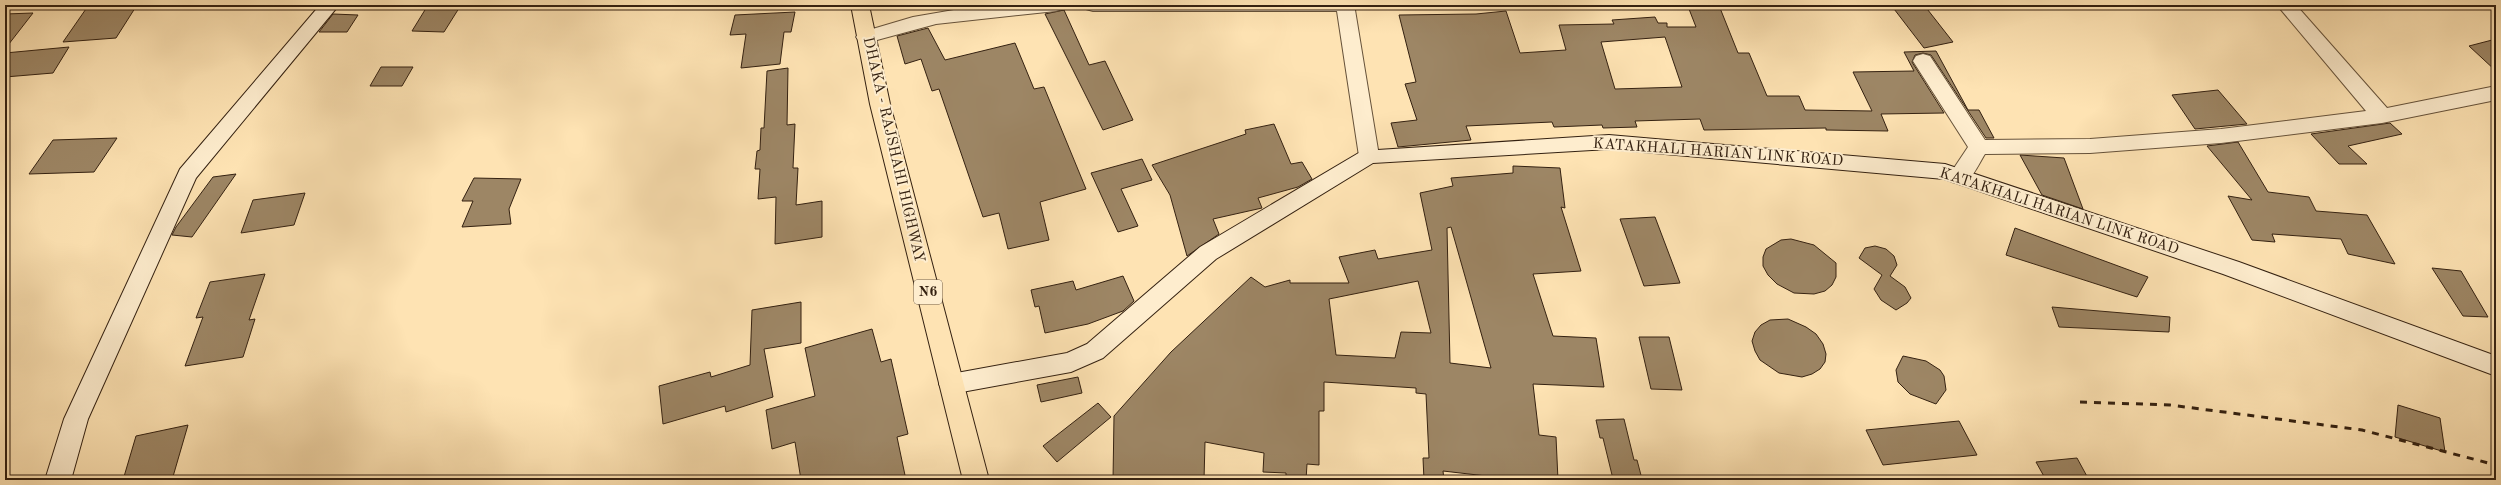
<svg xmlns="http://www.w3.org/2000/svg" width="2501" height="485" viewBox="0 0 2501 485" font-family="'Old Standard TT',serif">
	<style>
		.building { fill: #9d8665; stroke: #342111; fill-rule: evenodd }
		.lines { fill: none; stroke-linecap: round; stroke-linejoin: round }
		.street-casing { stroke: #66523a; stroke-width: 2 }
		.secondary-casing { stroke: #342111; stroke-width: 2 }
		.highway-casing { stroke: #342111; stroke-width: 2 }
		.street { fill: #feedce; fill-rule: evenodd }
		.secondary { fill: #feedce; fill-rule: evenodd }
		.highway { fill: #fee3b3; fill-rule: evenodd }
		.rail { stroke: #342111; stroke-width: 3; stroke-dasharray: 7 7; stroke-linecap: butt }
		.labels { text-anchor: middle; dominant-baseline: central; stroke-width: 4; stroke-linejoin: round; paint-order: stroke }
		.shield { fill: #feedce; stroke: #715e4a; stroke-width: 1 }
		.shield-label { font-size: 14px; font-weight: bold; fill: #342111 }
		.street-label { font-size: 15px; fill: #342111; stroke: #feedce }
	</style>
	<rect width="100%" height="100%" fill="#fee3b3"/>
	<filter id="stains"><feTurbulence type="fractalNoise" baseFrequency=".005" numOctaves="4"/><feColorMatrix values="0 0 0 0 .2 0 0 0 0 .09 0 0 0 0 .02 0 0 0 .5 -.17"/></filter>
	<radialGradient id="worn" r=".72"><stop offset=".6" stop-color="#630" stop-opacity="0"/><stop offset="1" stop-color="#630" stop-opacity=".3"/></radialGradient>
	<g class="building">
		<polygon points="137,5 116,38 63,42 88,6"/>
		<polygon points="428,5 461,5 444,32 412,31"/>
		<polygon points="1891,5 1924,5 1953,42 1924,48"/>
		<path d="M 1720,8 L 1738,53 L 1749,53 L 1767,96 L 1799,96 L 1805,110 L 1872,111 L 1853,72 L 1914,71 L 1904,52 L 1936,51 L 1968,110 L 1979,110 L 1994,138 L 1986,138 L 1931,55 L 1923,53 L 1915,55 L 1912,62 L 1944,113 L 1881,114 L 1888,131 L 1826,130 L 1826,128 L 1704,130 L 1700,119 L 1635,121 L 1637,127 L 1603,128 L 1602,125 L 1554,127 L 1552,122 L 1530,123 L 1466,126 L 1471,140 L 1398,147 L 1391,123 L 1417,120 L 1405,84 L 1416,82 L 1399,15 L 1476,14 L 1506,11 L 1520,53 L 1566,50 L 1559,25 L 1614,24 L 1612,20 L 1655,17 L 1658,23 L 1667,23 L 1667,27 L 1696,27 L 1689,9 ZM 1665,37 L 1682,87 L 1615,89 L 1601,42 Z"/>
		<polygon points="1064,10 1089,65 1105,61 1133,120 1103,130 1045,14"/>
		<polygon points="795,12 791,32 784,32 780,64 741,68 746,34 730,35 735,15"/>
		<polygon points="33,13 5,49 5,14"/>
		<polygon points="333,14 358,15 347,32 319,32"/>
		<polygon points="928,28 945,60 1015,43 1034,89 1044,87 1086,189 1040,202 1049,240 1008,249 999,213 983,217 939,89 932,91 921,59 905,64 897,36"/>
		<polygon points="2496,39 2496,71 2469,46"/>
		<polygon points="69,47 53,73 5,77 5,53"/>
		<polygon points="381,67 413,67 402,86 370,86"/>
		<polygon points="788,68 787,125 795,124 793,168 798,168 796,205 822,201 822,237 775,244 776,197 758,199 760,169 755,169 757,151 760,150 761,128 764,128 767,71"/>
		<polygon points="2218,90 2247,124 2195,129 2172,95"/>
		<polygon points="2390,123 2402,134 2348,146 2367,164 2339,164 2311,134"/>
		<polygon points="1274,124 1291,164 1302,162 1312,179 1298,187 1258,198 1262,208 1213,219 1219,234 1187,256 1170,195 1152,165 1246,134 1245,130"/>
		<polygon points="117,138 94,172 29,174 53,140"/>
		<polygon points="2238,142 2268,192 2309,197 2316,211 2367,215 2395,264 2348,254 2341,239 2272,234 2275,242 2252,240 2228,196 2252,200 2207,146"/>
		<polygon points="2020,155 2064,158 2083,209 2042,195"/>
		<polygon points="1142,159 1152,180 1121,189 1138,226 1118,232 1091,173"/>
		<path d="M 1513,166 L 1560,168 L 1565,208 L 1561,207 L 1581,271 L 1533,274 L 1553,336 L 1596,338 L 1604,387 L 1533,384 L 1539,435 L 1556,437 L 1558,480 L 1521,480 L 1443,471 L 1444,480 L 1424,480 L 1423,458 L 1429,458 L 1426,394 L 1416,393 L 1416,388 L 1324,382 L 1324,411 L 1319,411 L 1319,465 L 1307,464 L 1306,480 L 1286,480 L 1286,473 L 1263,472 L 1264,453 L 1205,442 L 1204,480 L 1113,480 L 1114,416 L 1171,352 L 1251,277 L 1265,287 L 1290,280 L 1290,283 L 1349,283 L 1339,257 L 1375,250 L 1378,259 L 1432,250 L 1420,193 L 1453,186 L 1451,178 L 1513,173 ZM 1451,227 L 1491,368 L 1450,363 L 1447,228 ZM 1418,281 L 1431,333 L 1401,332 L 1395,358 L 1336,355 L 1329,299 Z"/>
		<polygon points="236,174 192,237 172,235 176,227 213,177"/>
		<polygon points="474,178 521,179 509,209 511,224 462,227 473,201 462,201"/>
		<polygon points="305,193 294,225 241,233 253,200"/>
		<polygon points="1655,217 1680,283 1644,286 1620,219"/>
		<polygon points="2015,228 2148,277 2137,297 2006,255"/>
		<polygon points="1791,239 1814,245 1836,263 1836,277 1832,285 1825,291 1814,294 1794,293 1777,284 1768,275 1763,266 1763,257 1766,249 1781,240"/>
		<polygon points="1875,246 1886,249 1894,256 1897,265 1890,276 1905,287 1911,298 1907,303 1896,310 1881,300 1874,289 1882,275 1859,258 1865,248"/>
		<polygon points="2432,268 2461,271 2488,317 2463,316"/>
		<polygon points="265,274 249,320 255,319 243,357 185,366 203,317 196,318 210,282"/>
		<polygon points="1123,276 1134,301 1123,311 1088,324 1045,333 1039,306 1035,307 1031,290 1073,281 1076,290"/>
		<polygon points="801,302 801,343 764,349 773,397 726,412 725,406 663,424 659,386 710,372 711,377 750,365 752,310"/>
		<polygon points="2052,307 2170,317 2169,332 2059,327"/>
		<polygon points="1788,319 1806,327 1816,334 1823,344 1826,354 1825,362 1820,369 1812,374 1802,377 1779,373 1760,360 1755,351 1752,341 1755,332 1761,325 1770,320"/>
		<polygon points="872,329 881,362 891,359 908,434 897,437 906,480 801,480 795,442 772,449 766,410 815,396 805,348"/>
		<polygon points="1639,337 1669,337 1682,390 1651,389"/>
		<polygon points="1903,356 1926,361 1940,370 1944,376 1946,390 1936,404 1910,394 1898,382 1896,370"/>
		<polygon points="1078,377 1082,393 1041,402 1037,385"/>
		<polygon points="1098,403 1111,417 1057,462 1043,446"/>
		<polygon points="2398,405 2440,418 2445,452 2395,437"/>
		<polygon points="1624,419 1634,460 1637,460 1642,479 1613,479 1603,438 1600,438 1596,420"/>
		<polygon points="1959,421 1977,455 1883,465 1866,430"/>
		<polygon points="188,425 172,480 123,480 136,436"/>
		<polygon points="2077,458 2089,480 2046,480 2036,462"/>
	</g>
	<g class="lines">
		<defs>
			<g id="street">
				<polygon points="983,5 1065,5 1063,9 1056,11 936,24 866,43 859,41 856,37 859,33 913,17"/>
				<polygon points="1084,5 1361,5 1355,10 1379,156 1376,161 1369,163 1362,161 1359,156 1337,11 1093,11 1086,9"/>
				<path d="M 2277,5 L 2296,5 L 2387,108 L 2496,86 L 2496,100 L 2382,123 L 2221,143 L 2090,153 L 1985,154 C 1976,168 1970,188 1952,182 L 1948,177 L 1968,147 L 1913,61 L 1916,56 L 1923,54 L 1930,56 L 1985,140 L 2090,139 L 2221,129 L 2366,111 Z"/>
			</g>
			<g id="secondary">
				<polygon points="320,5 339,5 196,178 88,419 71,480 45,480 64,419 180,169"/>
				<polygon points="1609,135 1945,164 2239,262 2496,356 2496,376 2223,274 1944,179 1609,149 1373,163 1216,259 1103,358 1071,372 951,394 943,391 939,384 943,377 951,374 1067,353 1087,344 1200,247 1362,151"/>
			</g>
			<polygon id="highway" points="851,5 869,5 890,104 989,480 963,480 870,104"/>
		</defs>
		<use href="#street" class="street-casing"/>
		<use href="#secondary" class="secondary-casing"/>
		<use href="#highway" class="highway-casing"/>
		<use href="#street" class="street"/>
		<use href="#secondary" class="secondary"/>
		<use href="#highway" class="highway"/>
		<polyline class="rail" points="2080,402 2170,405 2362,430 2496,465"/>
	</g>
	<g class="labels">
		<rect class="shield" x="914" y="280" width="28" height="24" rx="3"/>
		<g class="shield-label">
			<text x="928" y="292">N6</text>
		</g>
		<g class="street-label">
			<text transform="translate(893 150) rotate(77)">DHAKA - RAJSHAHI HIGHWAY</text>
			<text transform="translate(1718 153) rotate(4)">KATAKHALI HARIAN LINK ROAD</text>
			<text transform="translate(2059 212) rotate(18)">KATAKHALI HARIAN LINK ROAD</text>
		</g>
	</g>
	<rect width="2501" height="485" fill="none" stroke="#fee3b3" stroke-width="20"/>
	<rect x="6" y="6" width="2489" height="473" fill="none" stroke="#342111" stroke-width="2"/>
	<rect x="10" y="10" width="2481" height="465" fill="none" stroke="#342111"/>
	<rect width="100%" height="100%" filter="url(#stains)"/>
	<rect width="100%" height="100%" fill="url(#worn)"/>
</svg>
